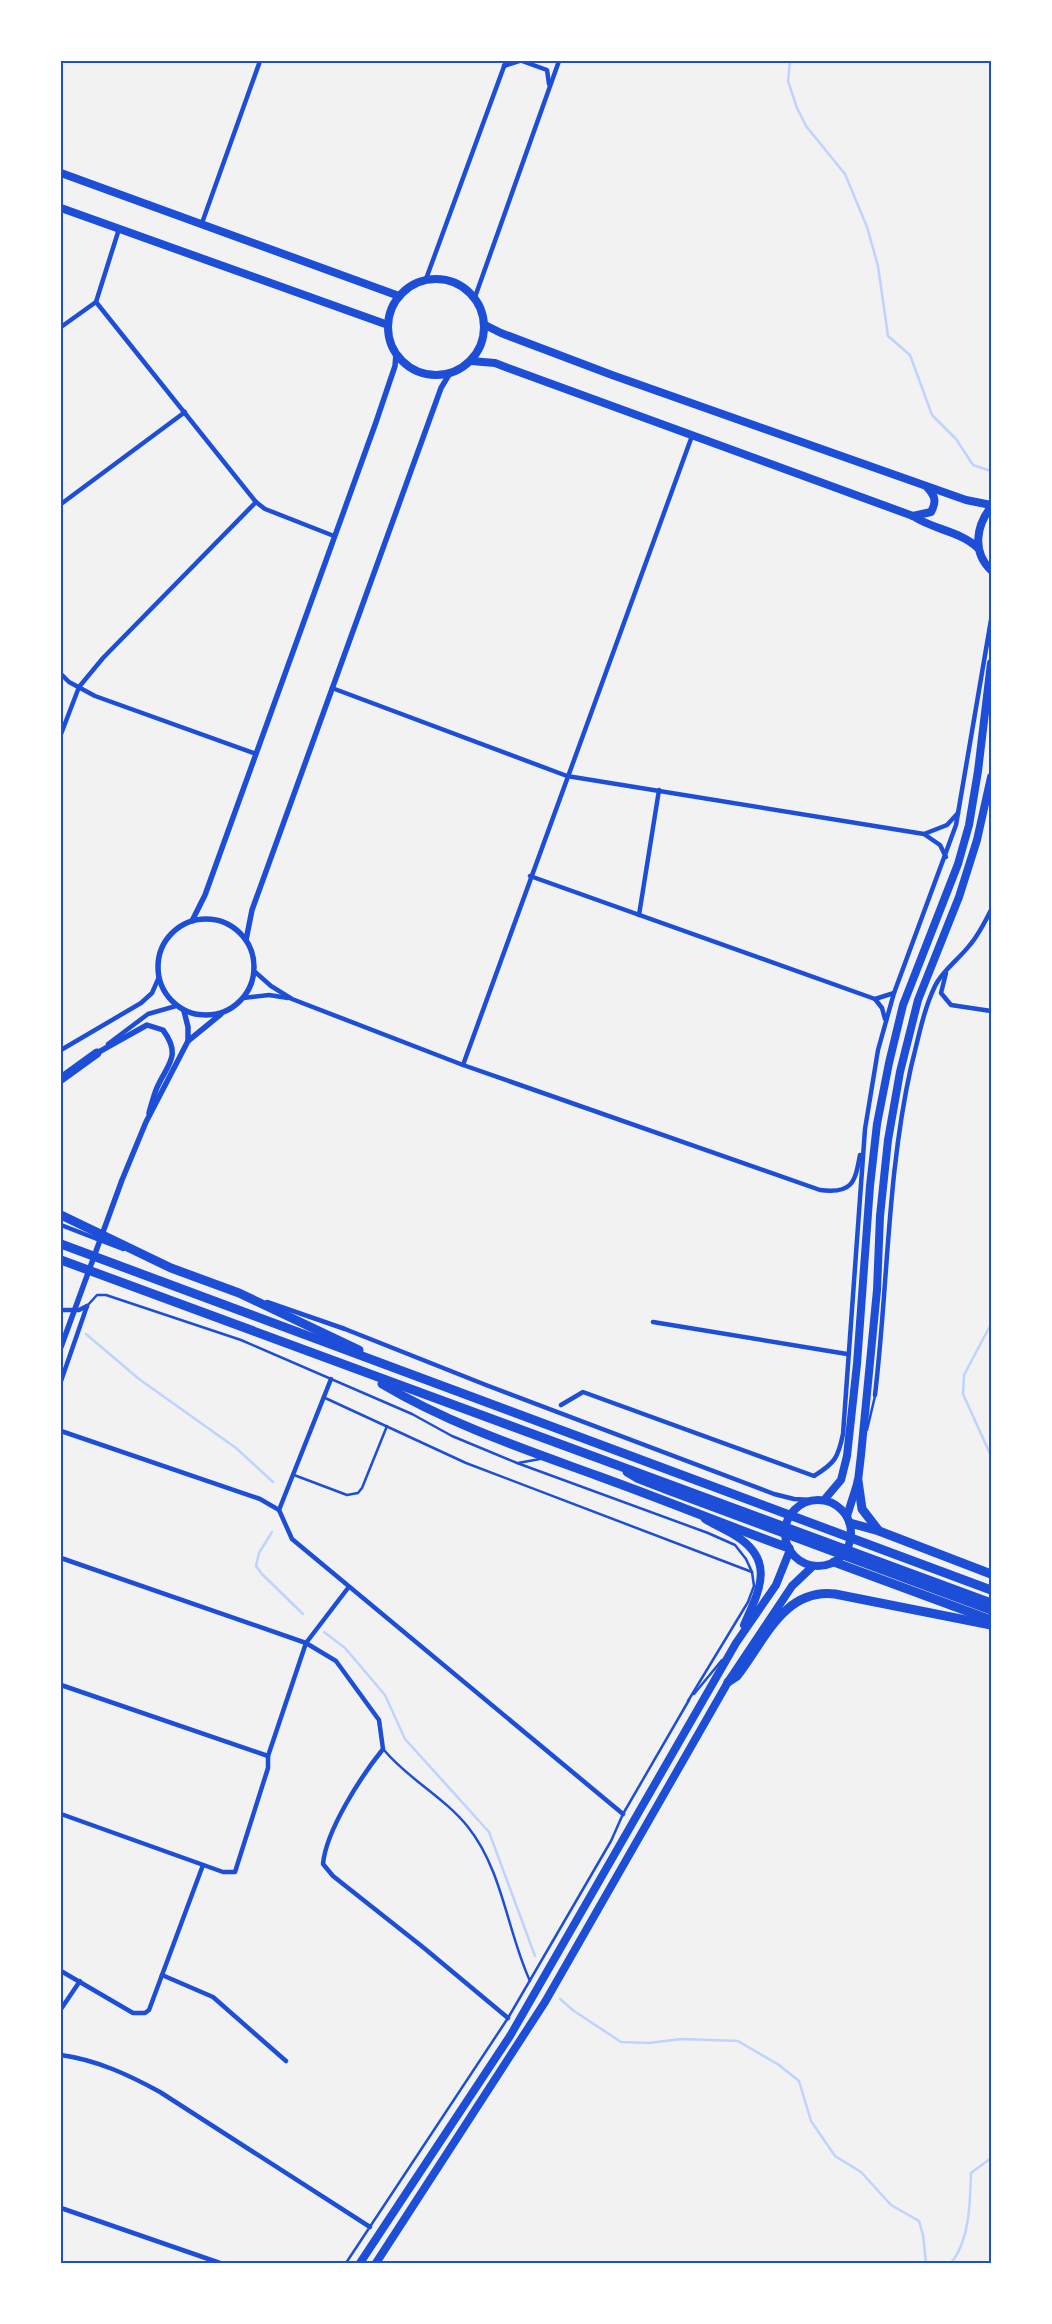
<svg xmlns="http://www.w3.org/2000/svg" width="1052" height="2324" viewBox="0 0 1052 2324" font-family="'Source Sans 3',sans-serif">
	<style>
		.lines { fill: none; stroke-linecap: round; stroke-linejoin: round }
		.stream { stroke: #bfd3fe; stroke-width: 2.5 }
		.service { stroke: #1d4ed8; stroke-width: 2.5 }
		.minor { stroke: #1d4ed8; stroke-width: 4.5 }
		.tertiary { stroke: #1d4ed8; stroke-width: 5.5 }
		.primary { stroke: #1d4ed8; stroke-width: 8 }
		.motorway { stroke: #1d4ed8; stroke-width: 9 }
		.neatline { fill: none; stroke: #1d4ed8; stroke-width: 2 }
	</style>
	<rect width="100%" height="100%" fill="#f2f2f2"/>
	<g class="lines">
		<g class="stream">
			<polyline points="790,61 788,81 797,108 806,126 845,174 867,227 878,266 888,336 910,355 932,415 956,439 973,465 991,471"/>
			<polyline points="991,1324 964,1375 963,1394 991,1456"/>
			<polyline points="86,1334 139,1379 236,1448 273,1482"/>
			<polyline points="272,1532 259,1553 256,1566 262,1574 303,1614"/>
			<polyline points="324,1632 345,1648 385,1695 405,1739 489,1832 535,1956"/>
			<polyline points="560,1999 574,2011 621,2042 649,2043 681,2039 738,2041 779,2065 799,2081 811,2121 835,2156 861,2172 891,2205 919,2221 923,2235 926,2263"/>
			<path d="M 951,2263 C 970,2240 970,2202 971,2173 L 991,2158"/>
		</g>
		<g class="service">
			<polyline points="87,1306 97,1295 106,1295 241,1340 412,1414 452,1436 517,1463 708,1533 735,1545 746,1559 752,1572 754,1586 748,1602 688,1701"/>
			<polyline points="323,1397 466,1463 752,1572"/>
			<polyline points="867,1430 875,1396"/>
			<polyline points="518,1463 540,1459"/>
			<polyline points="294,1475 347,1495 358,1493 362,1488 387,1426"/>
			<polyline points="694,1694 722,1660"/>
			<path d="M 384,1750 C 408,1779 444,1797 468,1827 C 503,1871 507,1931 530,1981"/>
			<polyline points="346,2263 508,2018 611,1841 623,1814 689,1700"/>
		</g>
		<g class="minor">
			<polyline points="522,61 547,70 549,84"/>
			<polyline points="504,66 519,61"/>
			<polyline points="202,223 260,61"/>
			<polyline points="426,279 506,61"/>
			<polyline points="475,297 559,61"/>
			<polyline points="96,302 256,502 265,509 334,536"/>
			<polyline points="61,327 96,302 119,229"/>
			<polyline points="61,504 185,412"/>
			<polyline points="61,674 69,682 95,696 256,754"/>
			<polyline points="332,688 567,776 924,834 947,825 958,813"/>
			<polyline points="61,734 79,687 103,658 256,502"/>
			<polyline points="924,834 940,845 946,857"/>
			<polyline points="530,876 875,999 882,1008 885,1019"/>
			<polyline points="639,915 659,790"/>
			<path d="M 254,971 L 271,986 L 292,999 L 463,1065 L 820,1190 C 852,1194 855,1183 860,1155"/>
			<polyline points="946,973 941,993 951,1005 991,1011"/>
			<polyline points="243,998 269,995 288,998"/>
			<polyline points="875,999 894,993"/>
			<polyline points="108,1044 148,1014 176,1006"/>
			<polyline points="61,1050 141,1003 152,993 159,977"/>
			<polyline points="463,1065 692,436"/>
			<polyline points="61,1225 123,1249"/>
			<polyline points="267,1302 345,1329 486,1385 774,1494 794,1499 813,1500"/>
			<polyline points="61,1310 79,1310 87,1306"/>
			<polyline points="653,1322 847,1354"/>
			<polyline points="331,1379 279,1510 292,1539 623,1814"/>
			<polyline points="61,1381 87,1306"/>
			<path d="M 875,1395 C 888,1286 887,1175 911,1067 C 918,1040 923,1011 935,986 C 942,971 959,959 969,946 C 978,936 985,922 991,910"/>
			<path d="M 561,1405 L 583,1392 L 814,1476 C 835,1463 838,1458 843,1434 L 865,1129 L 878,1050 L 894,993 L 956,825 L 991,620"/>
			<polyline points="61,1431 260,1499 279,1510"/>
			<path d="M 61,1558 L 306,1643 L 336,1661 L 379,1720 L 383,1749 C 362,1775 326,1830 323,1864 L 333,1876 L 424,1948 L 508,2018"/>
			<polyline points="61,1685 268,1756"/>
			<polyline points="61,1814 223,1872 235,1872 268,1768 268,1756 306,1643 348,1588"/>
			<polyline points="61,1971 133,2013 145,2013 149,2010 203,1865"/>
			<polyline points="162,1975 213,1997 286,2061"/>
			<polyline points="61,2009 80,1981"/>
			<path d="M 61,2055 C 97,2060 129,2075 160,2092 L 370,2227"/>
			<polyline points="61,2208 220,2263"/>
		</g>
		<g class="tertiary">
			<circle cx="206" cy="967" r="48"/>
			<polyline points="192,921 205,895 375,425 395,366 396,354"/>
			<polyline points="246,940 252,910 441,388 450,373"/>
			<polyline points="184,1011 188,1027 188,1041"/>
			<path d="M 97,1053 L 147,1025 L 163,1030 C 183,1057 166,1065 156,1090 C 153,1098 151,1106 149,1113"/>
			<polyline points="61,1347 122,1180 146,1122 188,1041 221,1014"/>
		</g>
		<g class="primary">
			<polyline points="61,173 399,296"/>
			<polyline points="61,208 388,325"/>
			<circle cx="436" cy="327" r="48"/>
			<polyline points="485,325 501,333 612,375 966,500 991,505"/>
			<path d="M 471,361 L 495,363 L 508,368 L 913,516 C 934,530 960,531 978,548"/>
			<path d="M 991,507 C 976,526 972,552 991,570"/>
			<path d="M 913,516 L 931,512 C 937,501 935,496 927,487"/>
			<circle cx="818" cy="1533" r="33"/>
			<polyline points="824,1500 841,1480 847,1456 857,1364 870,1186 877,1124 889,1063 903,1005 958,864 969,825 978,771 991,663"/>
			<polyline points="847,1516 858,1481 861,1455 877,1290 880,1216 888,1140 900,1072 918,1000 959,897 977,840 991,777"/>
			<path d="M 705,1519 C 715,1525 726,1530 736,1536 C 776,1561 759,1591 744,1625"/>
			<polyline points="360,2263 510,2036 736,1643 776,1585 790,1550"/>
			<polyline points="376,2263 545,2002 728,1682 792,1586 813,1566"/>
		</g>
		<g class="motorway">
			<polyline points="61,1079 97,1053"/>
			<polyline points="61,1215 171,1268 239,1293 359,1350"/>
			<polyline points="61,1244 991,1590"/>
			<polyline points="61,1260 991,1603"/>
			<path d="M 382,1384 C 449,1424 524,1449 598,1476 C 662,1499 725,1525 789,1548"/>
			<polyline points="627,1472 637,1478 668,1490 991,1610"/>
			<polyline points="858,1481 862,1509 879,1531"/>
			<polyline points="850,1523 879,1531 991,1574"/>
			<polyline points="834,1562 991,1620"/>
			<path d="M 728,1682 L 737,1676 C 764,1642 783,1588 835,1594 L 991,1625"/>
		</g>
	</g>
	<rect width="1052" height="2324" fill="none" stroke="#ffffff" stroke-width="125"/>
	<rect x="62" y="62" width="928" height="2200" class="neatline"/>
</svg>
